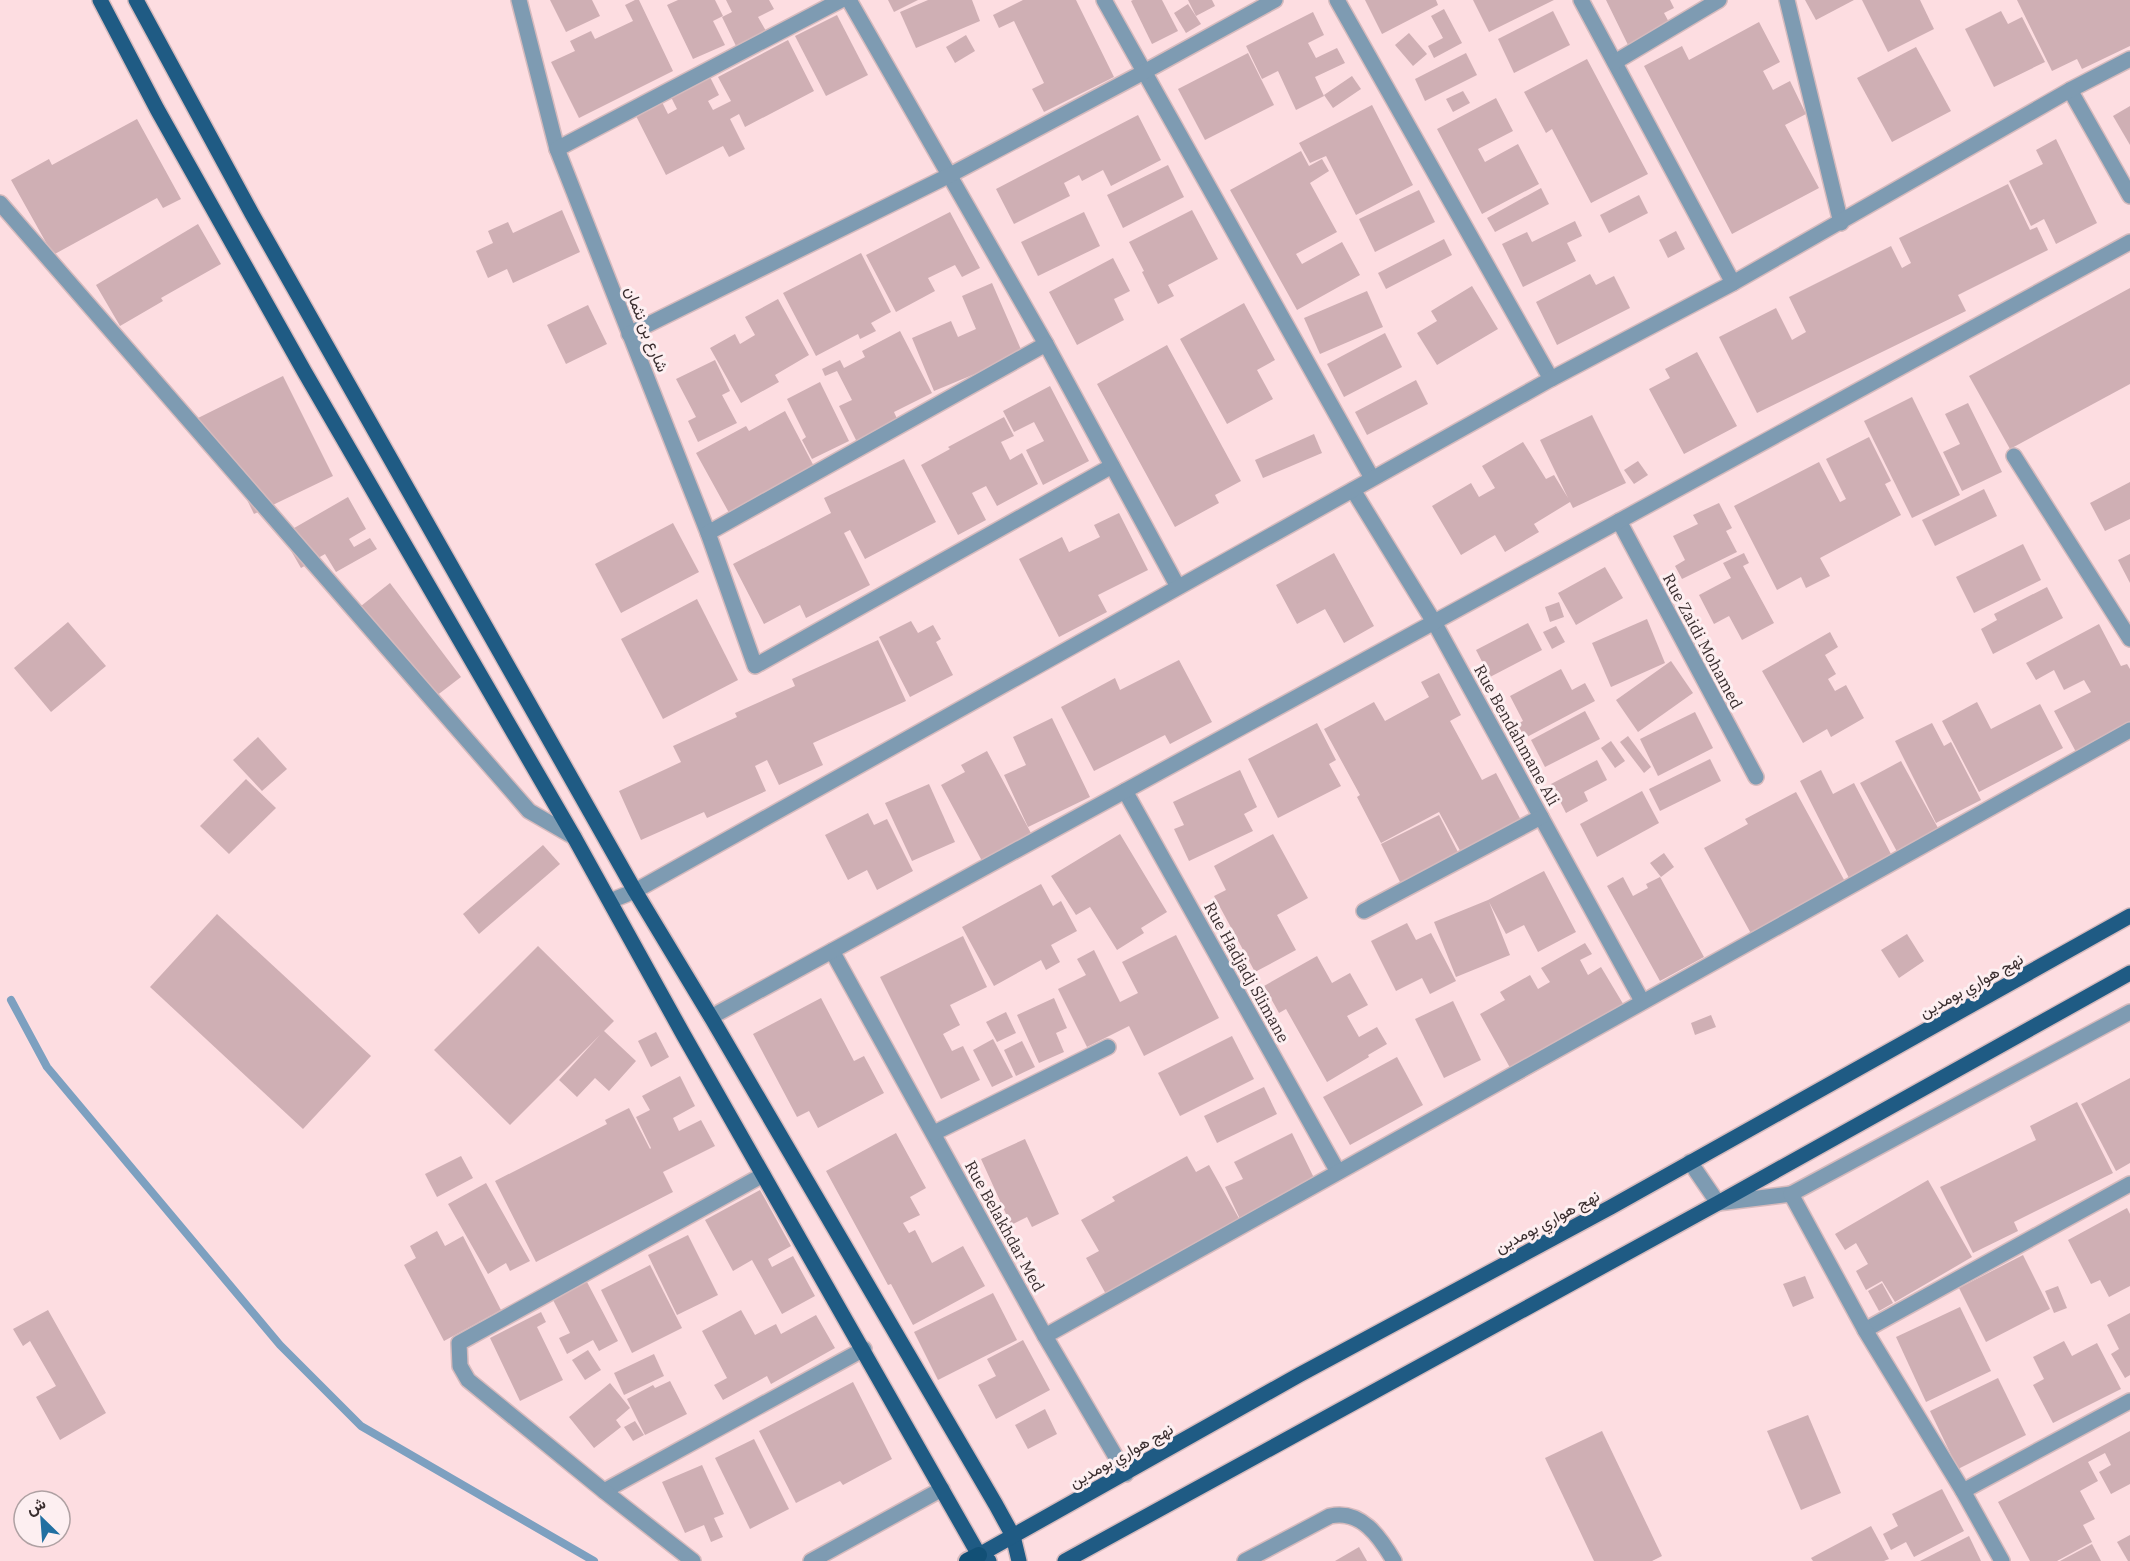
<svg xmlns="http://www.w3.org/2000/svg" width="2130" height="1561" viewBox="0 0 2130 1561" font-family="'IBM Plex Serif',Vazirmatn,serif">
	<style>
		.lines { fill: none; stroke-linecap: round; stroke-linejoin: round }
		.stream { stroke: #7da0c0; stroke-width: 8 }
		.building { fill: #cfafb4 }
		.minor-casing { stroke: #d6babd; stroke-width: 18 }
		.primary-casing { stroke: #d6babd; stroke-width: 18 }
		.trunk-casing { stroke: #d6babd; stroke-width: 20 }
		.minor { stroke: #7e9bb2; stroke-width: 15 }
		.primary { stroke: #1f5b84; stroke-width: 15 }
		.trunk { stroke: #125076; stroke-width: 16 }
		.labels { text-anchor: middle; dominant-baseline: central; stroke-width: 6; stroke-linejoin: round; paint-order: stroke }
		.street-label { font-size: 16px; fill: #392d2e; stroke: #fdeff1 }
	</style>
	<rect width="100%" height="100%" fill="#fddde1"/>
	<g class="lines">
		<polyline class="stream" points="11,1000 47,1067 280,1345 361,1426 594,1561"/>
	</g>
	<g class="building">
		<polygon points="550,0 592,0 600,16 566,32"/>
		<polygon points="635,0 639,0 673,71 579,118 551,62 575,51 570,41 591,31 595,39 633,21 625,5"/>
		<polygon points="678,0 715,0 723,16 713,21 725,45 693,59 667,5"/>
		<polygon points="726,0 769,0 774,9 758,17 766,31 736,46 722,17 732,12"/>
		<polygon points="888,0 918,0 894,12"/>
		<polygon points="928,0 972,0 980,21 916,48 900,12"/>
		<polygon points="1023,0 1076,0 1114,77 1044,112 1032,89 1044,83 1014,21 999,28 993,15"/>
		<polygon points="1133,0 1162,0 1178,31 1152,44 1131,1"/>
		<polygon points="1188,0 1212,0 1215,6 1196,16"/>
		<polygon points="1365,0 1436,0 1438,5 1382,34"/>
		<polygon points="1473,0 1554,0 1489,32"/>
		<polygon points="1606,0 1670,0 1674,8 1664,13 1671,26 1629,47"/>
		<polygon points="1805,0 1854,0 1816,20"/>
		<polygon points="1862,0 1920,0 1934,29 1888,52"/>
		<polygon points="2017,0 2130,0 2130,46 2082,69 2077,59 2052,71"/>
		<polygon points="1188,4 1201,24 1186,33 1174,13"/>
		<polygon points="1444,9 1462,43 1434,58 1428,46 1443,38 1431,16"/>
		<polygon points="1553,11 1570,45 1514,73 1498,39"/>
		<polygon points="2001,11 2008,24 2022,17 2045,62 1994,87 1965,29"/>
		<polygon points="1313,12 1324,35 1308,43 1316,58 1337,48 1345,63 1315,77 1324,96 1296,110 1278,71 1262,79 1246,46"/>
		<polygon points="837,15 868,75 826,96 795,36"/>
		<polygon points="1759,22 1780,62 1763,71 1773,90 1790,81 1806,114 1785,125 1819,188 1732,234 1644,66 1682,46 1689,60"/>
		<polygon points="1409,33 1427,54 1413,66 1395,45"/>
		<polygon points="966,35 975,51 955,63 946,47"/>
		<polygon points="788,40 814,91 745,127 739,114 730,119 745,149 729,157 723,146 666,175 635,114 661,100 668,114 677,109 671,97 710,77 719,95 708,101 713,110 731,101 718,77"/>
		<polygon points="1916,47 1951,111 1892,142 1857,78"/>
		<polygon points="1248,53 1274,105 1205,140 1178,89"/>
		<polygon points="1466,53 1477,75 1425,101 1415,79"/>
		<polygon points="1587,59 1648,174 1591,203 1552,129 1546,133 1524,92"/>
		<polygon points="1352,76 1361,89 1333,108 1324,95"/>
		<polygon points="1463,91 1470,103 1453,112 1446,99"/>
		<polygon points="1496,98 1513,131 1478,149 1485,162 1518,144 1539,184 1482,214 1437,129"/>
		<polygon points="1372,105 1413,185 1356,215 1326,156 1310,163 1299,143"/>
		<polygon points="2130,106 2130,145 2113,116"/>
		<polygon points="1138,115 1161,160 1111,186 1103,170 1082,181 1079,175 1064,183 1070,196 1014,224 996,189"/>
		<polygon points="137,119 181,199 163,208 157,198 53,255 11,180 49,159 52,165"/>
		<polygon points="2056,139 2097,223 2056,244 2044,219 2031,226 2009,181 2043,164 2036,150"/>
		<polygon points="1301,151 1309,166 1322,159 1329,171 1310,183 1337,232 1296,254 1302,264 1342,242 1360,275 1297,310 1230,190"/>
		<polygon points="1168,165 1184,197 1123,228 1107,195"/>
		<polygon points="2008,184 2030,230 2037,227 2048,250 1958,295 1966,311 1757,413 1719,337 1776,308 1792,340 1806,332 1789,297 1891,246 1902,268 1911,263 1899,238"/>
		<polygon points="1541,188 1549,204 1495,232 1487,218"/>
		<polygon points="1419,190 1435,222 1375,252 1359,219"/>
		<polygon points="1639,195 1648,213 1609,233 1600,215"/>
		<polygon points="562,210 580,252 513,283 507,269 488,278 476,251 493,243 488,231 508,222 513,233"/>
		<polygon points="1192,210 1218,259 1168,285 1174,296 1158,304 1142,272 1144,271 1129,242"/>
		<polygon points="950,212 980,268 962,277 955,265 928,278 935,291 896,312 866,255"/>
		<polygon points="1084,212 1100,246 1038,276 1021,242"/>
		<polygon points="1575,221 1582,236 1567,243 1576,261 1523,287 1502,244 1527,232 1532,242"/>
		<polygon points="198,224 221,264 161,298 163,301 120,326 96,285"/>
		<polygon points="1676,231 1685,249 1668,258 1659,240"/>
		<polygon points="1444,239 1452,255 1386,289 1378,273"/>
		<polygon points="861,253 891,312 871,323 876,331 860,339 858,334 816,356 783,293"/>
		<polygon points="1113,258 1130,291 1114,299 1124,320 1077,345 1049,292"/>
		<polygon points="1590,274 1596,285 1614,276 1630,308 1557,345 1536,302"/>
		<polygon points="992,283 1023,354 934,391 912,338 951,321 958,337 976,329 962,296"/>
		<polygon points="1472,286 1498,329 1437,365 1417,333 1437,321 1431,311"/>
		<polygon points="2130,288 2130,384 2010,449 1969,376"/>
		<polygon points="1367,291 1383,327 1320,354 1304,318"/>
		<polygon points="778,299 809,355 775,375 779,382 741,403 710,348 735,334 740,344 755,335 745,317"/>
		<polygon points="1244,303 1275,360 1257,370 1273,399 1227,424 1180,339"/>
		<polygon points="588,305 607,344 566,364 547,325"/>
		<polygon points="900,331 932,393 894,412 899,423 858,444 839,406 852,400 837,371 825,376 822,369 840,360 844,368 865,357 862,351"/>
		<polygon points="1385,333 1402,367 1344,397 1327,364"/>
		<polygon points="1167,345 1241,481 1215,495 1219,503 1175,527 1097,384"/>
		<polygon points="1697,352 1737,426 1684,454 1649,389 1670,378 1665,369"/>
		<polygon points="715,360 730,391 722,395 737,423 698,442 688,421 696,417 676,379"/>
		<polygon points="283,376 333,476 254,514 230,465 222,468 198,418"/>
		<polygon points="1416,380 1428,404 1367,435 1355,412"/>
		<polygon points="820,382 849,441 812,459 802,440 806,437 787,399"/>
		<polygon points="1050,386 1089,461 1043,485 1026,450 1044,441 1034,422 1014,432 1003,411"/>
		<polygon points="1912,397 1960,495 1912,518 1864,421"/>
		<polygon points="1968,403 2002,472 1962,491 1943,452 1960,444 1945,414"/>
		<polygon points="785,411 818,474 733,520 696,453 746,426 749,431"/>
		<polygon points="1592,415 1626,483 1573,508 1570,502 1534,524 1539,532 1505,552 1495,535 1461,555 1432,506 1471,483 1479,497 1495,488 1482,466 1523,442 1546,479 1554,475 1568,498 1540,440"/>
		<polygon points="1004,417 1014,436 1001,442 1010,460 1022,453 1038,484 997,506 986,486 972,493 986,520 958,535 921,465 950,449 948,447"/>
		<polygon points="1314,434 1322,453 1263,478 1255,460"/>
		<polygon points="1869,437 1891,481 1885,484 1901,515 1820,558 1830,576 1806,588 1801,577 1777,590 1734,506 1819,462 1840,502 1846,499 1826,459"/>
		<polygon points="904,459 936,522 865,559 850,530 844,533 870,585 806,618 800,605 764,624 733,564 831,513 824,498"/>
		<polygon points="1638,461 1648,475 1634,484 1624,470"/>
		<polygon points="2130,482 2130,519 2105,531 2090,503"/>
		<polygon points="1984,489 1997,516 1935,546 1922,520"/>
		<polygon points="348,497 366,529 349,539 354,547 370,538 377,549 336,572 325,554 301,568 282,535"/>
		<polygon points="1719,503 1732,528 1726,531 1737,552 1682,579 1675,566 1685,560 1673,536 1698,524 1693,515"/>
		<polygon points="1119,513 1148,570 1098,595 1107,612 1059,637 1019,559 1062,537 1069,552 1100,537 1094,525"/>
		<polygon points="673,523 699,572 621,613 595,564"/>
		<polygon points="2023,544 2041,580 1974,613 1956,577"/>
		<polygon points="1334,553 1374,626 1344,643 1325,609 1297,624 1276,585"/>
		<polygon points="1744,553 1749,563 1743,566 1774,623 1742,640 1729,616 1714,624 1699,595 1731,578 1723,563"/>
		<polygon points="2130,554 2130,583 2118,560"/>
		<polygon points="1605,567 1623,598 1576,625 1558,593"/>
		<polygon points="390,583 461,677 427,703 356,610"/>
		<polygon points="2047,587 2063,618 1993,654 1981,629 1997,620 1994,614"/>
		<polygon points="697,599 738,680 663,719 621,639"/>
		<polygon points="1559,602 1564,617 1550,622 1545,607"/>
		<polygon points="1647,619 1665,663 1611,687 1592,643"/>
		<polygon points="911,621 918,633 933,625 941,639 936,642 953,675 910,697 879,637"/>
		<polygon points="68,622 106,666 51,712 14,668"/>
		<polygon points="1528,623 1542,650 1490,677 1476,650"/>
		<polygon points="2099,624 2121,666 2127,664 2130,669 2130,723 2076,752 2054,711 2091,692 2084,680 2064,690 2054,670 2036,680 2026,663"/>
		<polygon points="1556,626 1565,642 1552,649 1543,632"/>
		<polygon points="1830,632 1838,647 1825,655 1836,674 1828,679 1835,691 1846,685 1864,718 1831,737 1827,729 1803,743 1762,671"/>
		<polygon points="878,640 906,701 813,743 823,765 779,785 767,760 755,766 766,791 707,818 704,812 641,840 619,791 681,762 673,746 737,717 735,713 795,686 792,679"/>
		<polygon points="1179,660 1212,722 1170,744 1165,735 1094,771 1061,707 1115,678 1120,690"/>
		<polygon points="1671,661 1693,693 1638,732 1616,700"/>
		<polygon points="1561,669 1572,690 1585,683 1595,701 1525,738 1517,724 1523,721 1510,696"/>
		<polygon points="1439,673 1461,715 1450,721 1482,780 1496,773 1523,824 1463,856 1439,812 1381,843 1357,797 1360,795 1324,729 1374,702 1385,721 1429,697 1421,682"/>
		<polygon points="1977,702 1991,729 2040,704 2063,748 1979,792 1942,721"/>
		<polygon points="1585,711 1600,739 1545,767 1531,740"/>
		<polygon points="1695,712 1713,748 1658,776 1640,739"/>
		<polygon points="1052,718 1090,797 1028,827 1004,775 1026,765 1013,737"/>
		<polygon points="1317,723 1336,760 1329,764 1341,786 1278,818 1248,759"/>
		<polygon points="1932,723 1944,746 1951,742 1981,800 1936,823 1895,741"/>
		<polygon points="1628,736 1651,767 1644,773 1620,742"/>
		<polygon points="258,737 287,769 262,791 233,760"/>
		<polygon points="1611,741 1625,761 1615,768 1601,748"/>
		<polygon points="987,751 1032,835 982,861 941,785 965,772 961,765"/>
		<polygon points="1710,759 1721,781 1660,811 1649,789"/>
		<polygon points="1597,760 1607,780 1584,792 1588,801 1566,813 1551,784"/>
		<polygon points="1901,761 1943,837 1901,859 1860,783"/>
		<polygon points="1240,770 1257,807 1244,814 1253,831 1189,861 1174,829 1184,825 1173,802"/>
		<polygon points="1821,770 1833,794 1854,783 1892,856 1849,878 1800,781"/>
		<polygon points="246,779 276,808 229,854 200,826"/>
		<polygon points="929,784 955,842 912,861 885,803"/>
		<polygon points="1642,791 1659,823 1597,857 1580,824"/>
		<polygon points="1796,792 1848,887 1754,939 1704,848 1748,824 1745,819"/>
		<polygon points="868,813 874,825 887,819 913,871 877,890 867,870 848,880 825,835"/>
		<polygon points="1439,815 1460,856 1402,886 1381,844"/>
		<polygon points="1120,834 1167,912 1141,928 1144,933 1117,950 1090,907 1076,915 1051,876"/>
		<polygon points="1273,834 1308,898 1277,915 1296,950 1255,972 1214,896 1226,890 1214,866"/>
		<polygon points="543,845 560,864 479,934 463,914"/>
		<polygon points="1664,853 1674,867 1661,877 1650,863"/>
		<polygon points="1544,871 1576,932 1538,952 1524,925 1506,934 1489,902 1510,955 1456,977 1434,922 1488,900"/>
		<polygon points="1623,877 1633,896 1648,888 1646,884 1660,877 1704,957 1660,981 1607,886"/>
		<polygon points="1041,884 1053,906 1061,901 1077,931 1051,945 1060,962 1046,970 1041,960 994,986 962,927"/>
		<polygon points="217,914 371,1056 303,1129 150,987"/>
		<polygon points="1407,923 1416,940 1431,933 1456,981 1430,994 1422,978 1396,991 1371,941"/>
		<polygon points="1907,934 1924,961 1899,978 1881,950"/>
		<polygon points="1176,935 1219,1018 1144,1056 1129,1026 1087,1047 1058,989 1086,975 1077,959 1094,950 1120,1002 1138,993 1122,962"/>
		<polygon points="963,936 987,987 950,1005 960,1025 943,1034 952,1051 963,1046 980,1080 941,1099 880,977"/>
		<polygon points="1585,943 1592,954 1580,960 1588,975 1601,967 1631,1017 1518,1082 1480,1014 1505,1000 1500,992 1530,975 1538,989 1550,982 1541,968"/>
		<polygon points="538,946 614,1021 604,1031 636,1061 609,1091 595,1078 577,1097 559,1080 600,1035 510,1125 434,1050"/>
		<polygon points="1317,956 1332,983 1350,973 1368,1005 1347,1016 1359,1037 1377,1027 1387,1044 1368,1055 1369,1057 1327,1082 1286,1009 1279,1013 1264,986"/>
		<polygon points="821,998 854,1061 864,1056 884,1093 818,1128 809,1111 797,1117 753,1034"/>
		<polygon points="1054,998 1067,1028 1056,1033 1064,1052 1039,1063 1017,1015"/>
		<polygon points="1453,1001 1481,1060 1444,1078 1415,1019"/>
		<polygon points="1006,1012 1016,1033 997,1042 986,1022"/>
		<polygon points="1711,1015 1716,1027 1695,1035 1691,1023"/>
		<polygon points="656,1032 669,1057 651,1067 638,1041"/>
		<polygon points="1232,1036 1254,1079 1180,1116 1158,1073"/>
		<polygon points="993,1039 1013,1077 992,1087 973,1050"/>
		<polygon points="1022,1041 1035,1067 1016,1076 1004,1050"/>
		<polygon points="1397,1057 1423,1105 1350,1145 1323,1097"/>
		<polygon points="680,1076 695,1106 673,1118 679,1131 701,1120 715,1146 663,1172 673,1192 536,1262 495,1181 607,1124 605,1120 629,1108 650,1149 651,1148 636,1117 650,1110 642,1096"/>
		<polygon points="2130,1078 2130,1163 2116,1171 2081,1104"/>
		<polygon points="1264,1087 1277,1114 1217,1143 1204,1116"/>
		<polygon points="2077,1102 2113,1173 2014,1222 2018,1231 1973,1253 1940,1187 2036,1140 2030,1126"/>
		<polygon points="896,1133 926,1188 910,1197 920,1215 903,1223 909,1233 915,1230 932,1263 963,1246 985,1286 913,1325 891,1284 888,1285 826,1171"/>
		<polygon points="1292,1133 1316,1182 1240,1219 1225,1187 1243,1179 1234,1162"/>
		<polygon points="1025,1139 1059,1214 1032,1227 1027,1217 1011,1225 981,1159"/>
		<polygon points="461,1156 473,1178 437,1197 425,1174"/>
		<polygon points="1187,1156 1196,1172 1209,1165 1241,1222 1107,1296 1086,1258 1099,1251 1081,1220 1115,1201 1112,1197"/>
		<polygon points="1928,1180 1972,1257 1895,1302 1882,1281 1866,1290 1856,1271 1868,1264 1856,1243 1845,1250 1835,1234"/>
		<polygon points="486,1183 530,1261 510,1271 506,1263 488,1274 448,1204"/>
		<polygon points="760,1190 791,1246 768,1259 772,1267 793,1256 815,1296 782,1314 752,1260 733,1271 705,1220"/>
		<polygon points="2127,1208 2130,1214 2130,1286 2109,1297 2100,1280 2091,1284 2068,1240"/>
		<polygon points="437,1231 445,1246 463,1236 501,1310 444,1341 404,1265 416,1258 410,1246"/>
		<polygon points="688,1235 718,1295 677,1315 648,1255"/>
		<polygon points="2023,1255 2050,1309 1986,1342 1959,1288"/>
		<polygon points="650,1265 682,1328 632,1353 601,1290"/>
		<polygon points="1805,1276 1814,1298 1793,1307 1783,1284"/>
		<polygon points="587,1282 618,1341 599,1351 593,1340 567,1354 559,1338 570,1333 553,1300"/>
		<polygon points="1882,1283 1893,1303 1879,1311 1868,1291"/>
		<polygon points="2058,1286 2067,1308 2054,1313 2045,1291"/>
		<polygon points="993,1293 1017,1340 938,1380 914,1332"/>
		<polygon points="1960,1307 1991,1371 1926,1402 1896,1337"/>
		<polygon points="48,1310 106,1413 60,1440 36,1397 56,1386 30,1341 23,1346 13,1329"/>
		<polygon points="741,1310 755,1335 776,1324 781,1334 816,1315 835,1348 771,1384 767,1376 723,1400 714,1385 727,1378 702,1331"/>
		<polygon points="541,1312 546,1322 537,1327 563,1380 520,1401 490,1338"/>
		<polygon points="2130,1313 2130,1375 2125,1378 2111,1354 2119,1349 2107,1325"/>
		<polygon points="1023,1340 1050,1390 996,1419 978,1385 996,1376 987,1359"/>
		<polygon points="2064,1341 2072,1356 2097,1343 2121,1389 2053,1423 2033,1385 2044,1379 2033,1357"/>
		<polygon points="588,1350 601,1370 585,1380 572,1360"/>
		<polygon points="654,1354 664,1376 624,1395 614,1373"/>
		<polygon points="1998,1378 2026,1435 1958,1469 1930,1411"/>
		<polygon points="670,1381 687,1414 645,1435 627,1399 653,1385 655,1388"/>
		<polygon points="853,1382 892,1459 843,1485 840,1481 796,1503 759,1431"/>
		<polygon points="610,1383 630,1408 616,1420 621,1427 594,1448 569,1417"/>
		<polygon points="1045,1409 1057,1434 1028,1449 1015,1425"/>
		<polygon points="1808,1415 1841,1493 1801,1510 1767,1431"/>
		<polygon points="635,1421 644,1435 633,1441 624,1427"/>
		<polygon points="1602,1431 1662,1556 1652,1561 1594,1561 1545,1458"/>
		<polygon points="2130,1431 2130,1484 2111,1494 2099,1472 2111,1465 2105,1453 2088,1462 2098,1481 2080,1491 2095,1519 2083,1525 2092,1542 2057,1561 2030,1561 1998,1502"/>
		<polygon points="754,1439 789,1509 750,1529 715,1458"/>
		<polygon points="702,1465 724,1514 714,1518 723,1537 711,1542 704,1525 685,1533 662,1482"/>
		<polygon points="1942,1489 1964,1531 1914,1557 1906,1542 1891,1550 1883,1534 1898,1526 1892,1514"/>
		<polygon points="1871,1526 1889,1559 1884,1561 1813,1561 1811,1558"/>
		<polygon points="2130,1535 2130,1561 2128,1561 2117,1542"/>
		<polygon points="1969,1536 1981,1561 1920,1561"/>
		<polygon points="2092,1544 2101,1561 2060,1561"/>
		<polygon points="1359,1547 1367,1561 1335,1561"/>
	</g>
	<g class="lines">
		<defs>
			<g id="minor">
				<polyline points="519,0 557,149 708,533 755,666 1112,466"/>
				<polyline points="849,0 1046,344 1178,587"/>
				<polyline points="1104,0 1372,478"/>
				<polyline points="1337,0 1551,379"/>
				<polyline points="1581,0 1733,283"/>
				<polyline points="1787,0 1841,223"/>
				<polyline points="1615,62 1719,0"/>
				<polyline points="2070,90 2130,196"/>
				<polyline points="557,149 841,0"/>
				<polyline points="0,203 529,811 574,837"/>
				<polyline points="629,334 950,175 1144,72 1275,0"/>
				<polyline points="2014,456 2130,639"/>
				<polyline points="1353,490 1434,622 1642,1001"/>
				<polyline points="1619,521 1756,777"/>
				<polyline points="708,533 1046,344"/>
				<polyline points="1125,791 1338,1172"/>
				<polyline points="610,901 635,891 1551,379 1733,283 2070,90 2130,59"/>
				<polyline points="1364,911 1541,817"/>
				<polyline points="832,951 1045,1336"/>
				<polyline points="711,1017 2130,242"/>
				<polyline points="934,1133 1108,1047"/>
				<polyline points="1690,1162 1718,1203 1791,1194"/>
				<polyline points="1865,1330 2130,1184"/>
				<polyline points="1126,1474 1045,1336 2130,730"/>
				<polyline points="604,1491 864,1349"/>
				<polyline points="1963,1491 2130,1401"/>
				<polyline points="693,1561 604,1491 468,1380 460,1366 459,1343 763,1175"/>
				<polyline points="811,1561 942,1489"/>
				<path d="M 1245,1561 L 1330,1516 C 1361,1509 1380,1537 1394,1561"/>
				<polyline points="2002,1561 1963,1491 1865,1330 1791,1194 2130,1012"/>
			</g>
			<g id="primary">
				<polyline points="100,0 157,109 304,371 574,837 683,1034 979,1555 989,1561"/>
				<polyline points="136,0 252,214 635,891 711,1017 996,1505 1013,1536 1019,1561"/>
				<polyline points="979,1555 1299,1375 1611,1207 2130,916"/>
				<polyline points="1065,1561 1718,1203 2130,973"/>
			</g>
			<polyline id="trunk" points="967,1561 979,1555"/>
		</defs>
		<use href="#minor" class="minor-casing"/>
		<use href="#primary" class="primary-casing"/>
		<use href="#trunk" class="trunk-casing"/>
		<use href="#minor" class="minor"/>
		<use href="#primary" class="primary"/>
		<use href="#trunk" class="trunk"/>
	</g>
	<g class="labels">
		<g class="street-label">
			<text transform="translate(647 329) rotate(68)">شارع بن نثمان</text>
			<text transform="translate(1703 641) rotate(62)">Rue Zaidi Mohamed</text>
			<text transform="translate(1517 735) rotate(61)">Rue Bendahmane Ali</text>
			<text transform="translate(1247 972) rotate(61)">Rue Hadjadj Slimane</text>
			<text transform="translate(1971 985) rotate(-29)">نهج هواري بومدين</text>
			<text transform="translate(1547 1221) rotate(-28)">نهج هواري بومدين</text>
			<text transform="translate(1005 1226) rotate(61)">Rue Belakhdar Med</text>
			<text transform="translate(1121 1455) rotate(-29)">نهج هواري بومدين</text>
		</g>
	</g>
	<g transform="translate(42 1519) rotate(335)"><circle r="28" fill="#fdeff1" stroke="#afa1a3" stroke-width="1.5"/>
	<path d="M0-4.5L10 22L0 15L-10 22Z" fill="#216fa1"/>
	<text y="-9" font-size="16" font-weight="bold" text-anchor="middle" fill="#392d2e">ش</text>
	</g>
</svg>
